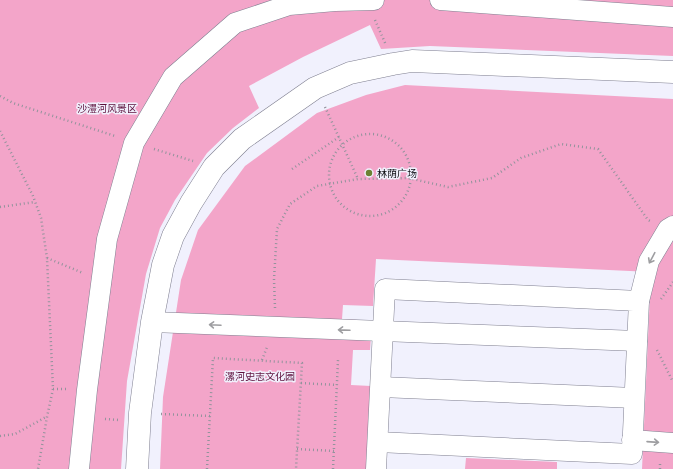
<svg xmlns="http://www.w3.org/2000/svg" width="673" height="469" viewBox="0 0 673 469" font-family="Montserrat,'Noto Sans SC',sans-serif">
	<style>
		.green { fill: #f3a5c9 }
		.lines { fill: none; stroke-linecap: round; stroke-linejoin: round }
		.street-casing { stroke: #7f7f90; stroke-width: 21 }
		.secondary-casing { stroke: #7f7f90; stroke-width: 23 }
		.path { stroke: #93939c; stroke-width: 2.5; stroke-dasharray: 1 3; stroke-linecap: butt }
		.street { stroke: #fff; stroke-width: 20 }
		.secondary { stroke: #fff; stroke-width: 22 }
		.oneway { stroke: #9e9ea1 }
		.poi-dot { fill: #6b8133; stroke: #f1f1fd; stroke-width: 1.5 }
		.labels { text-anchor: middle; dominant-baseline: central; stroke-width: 3; stroke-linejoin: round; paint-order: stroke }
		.park-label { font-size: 10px; fill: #5e113d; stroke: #f1f1fd }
		.poi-label { font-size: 10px; fill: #0d0d13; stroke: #f1f1fd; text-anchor: start }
	</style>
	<rect width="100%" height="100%" fill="#f1f1fd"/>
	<g class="green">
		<polygon points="0,0 673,0 673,56 430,46 381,49 370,25 303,57 249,86 259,108 233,128 207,153 175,200 160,228 146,274 127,381 121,469 0,469"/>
		<polygon points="405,85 673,99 673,469 642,469 651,272 376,259 373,306 343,305 342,319 372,321 370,350 353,350 351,385 371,386 367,469 160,469 163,397 181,280 198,230 245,166 317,113 366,95"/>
		<polygon points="466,458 557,462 557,469 465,469"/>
	</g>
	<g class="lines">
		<defs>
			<g id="street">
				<polyline points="440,0 673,17"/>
				<polyline points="639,301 649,261 668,229 673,226"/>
				<polyline points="152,322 637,341"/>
				<polyline points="381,387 634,398"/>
				<polyline points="632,440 673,443"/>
				<polyline points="79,469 87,390 107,239 134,143 173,77 235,23 289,5 335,1 374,0"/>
				<polyline points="376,469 385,289 639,301 632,454 378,442"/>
			</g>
			<polyline id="secondary" points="137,469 140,413 152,322 163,265 173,236 191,203 214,167 242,139 315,88 350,73 393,64 412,61 673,72"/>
		</defs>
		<use href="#street" class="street-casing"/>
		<use href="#secondary" class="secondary-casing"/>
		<g class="path">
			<polyline points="375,20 386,45"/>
			<polyline points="0,96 13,103 115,136"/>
			<polyline points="325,107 358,179"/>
			<polyline points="0,131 33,196 41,218 47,258 53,389 47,417 38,469"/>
			<circle cx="370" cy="175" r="41"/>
			<polyline points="154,149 193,161"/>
			<polyline points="292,169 339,137"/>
			<polyline points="0,207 35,202"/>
			<polyline points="47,258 83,273"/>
			<polyline points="661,299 673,282"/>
			<polyline points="275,308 274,279 277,229 290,204 317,186 358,179 408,178 448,187 492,178 521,158 561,144 598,149 648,220 650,221"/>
			<polyline points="657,350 673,382"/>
			<polyline points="262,360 267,347"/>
			<polyline points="301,383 337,385"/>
			<polyline points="53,389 67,389"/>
			<polyline points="161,414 210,416"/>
			<polyline points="105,419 119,420"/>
			<polyline points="0,436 15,434 46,417"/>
			<polyline points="297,449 334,451"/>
			<polyline points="207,469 213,358 302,363 296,469"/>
			<polyline points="333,469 338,360"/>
			<polyline points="660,469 660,462"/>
		</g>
		<use href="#street" class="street"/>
		<use href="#secondary" class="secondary"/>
	</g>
	<defs><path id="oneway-shaft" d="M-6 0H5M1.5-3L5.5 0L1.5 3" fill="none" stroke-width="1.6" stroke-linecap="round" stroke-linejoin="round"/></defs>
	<g class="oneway">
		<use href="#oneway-shaft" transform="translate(652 258) rotate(118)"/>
		<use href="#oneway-shaft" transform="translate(215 325) rotate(-177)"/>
		<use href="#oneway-shaft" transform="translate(344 330) rotate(-178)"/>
		<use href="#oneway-shaft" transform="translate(653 442) rotate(4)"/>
	</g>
	<circle class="poi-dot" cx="369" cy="173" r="4"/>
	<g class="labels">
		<g class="park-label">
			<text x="107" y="108">沙澧河风景区</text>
			<text x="260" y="376">漯河史志文化园</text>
		</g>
		<g class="poi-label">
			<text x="377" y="173">林荫广场</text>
		</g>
	</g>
</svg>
